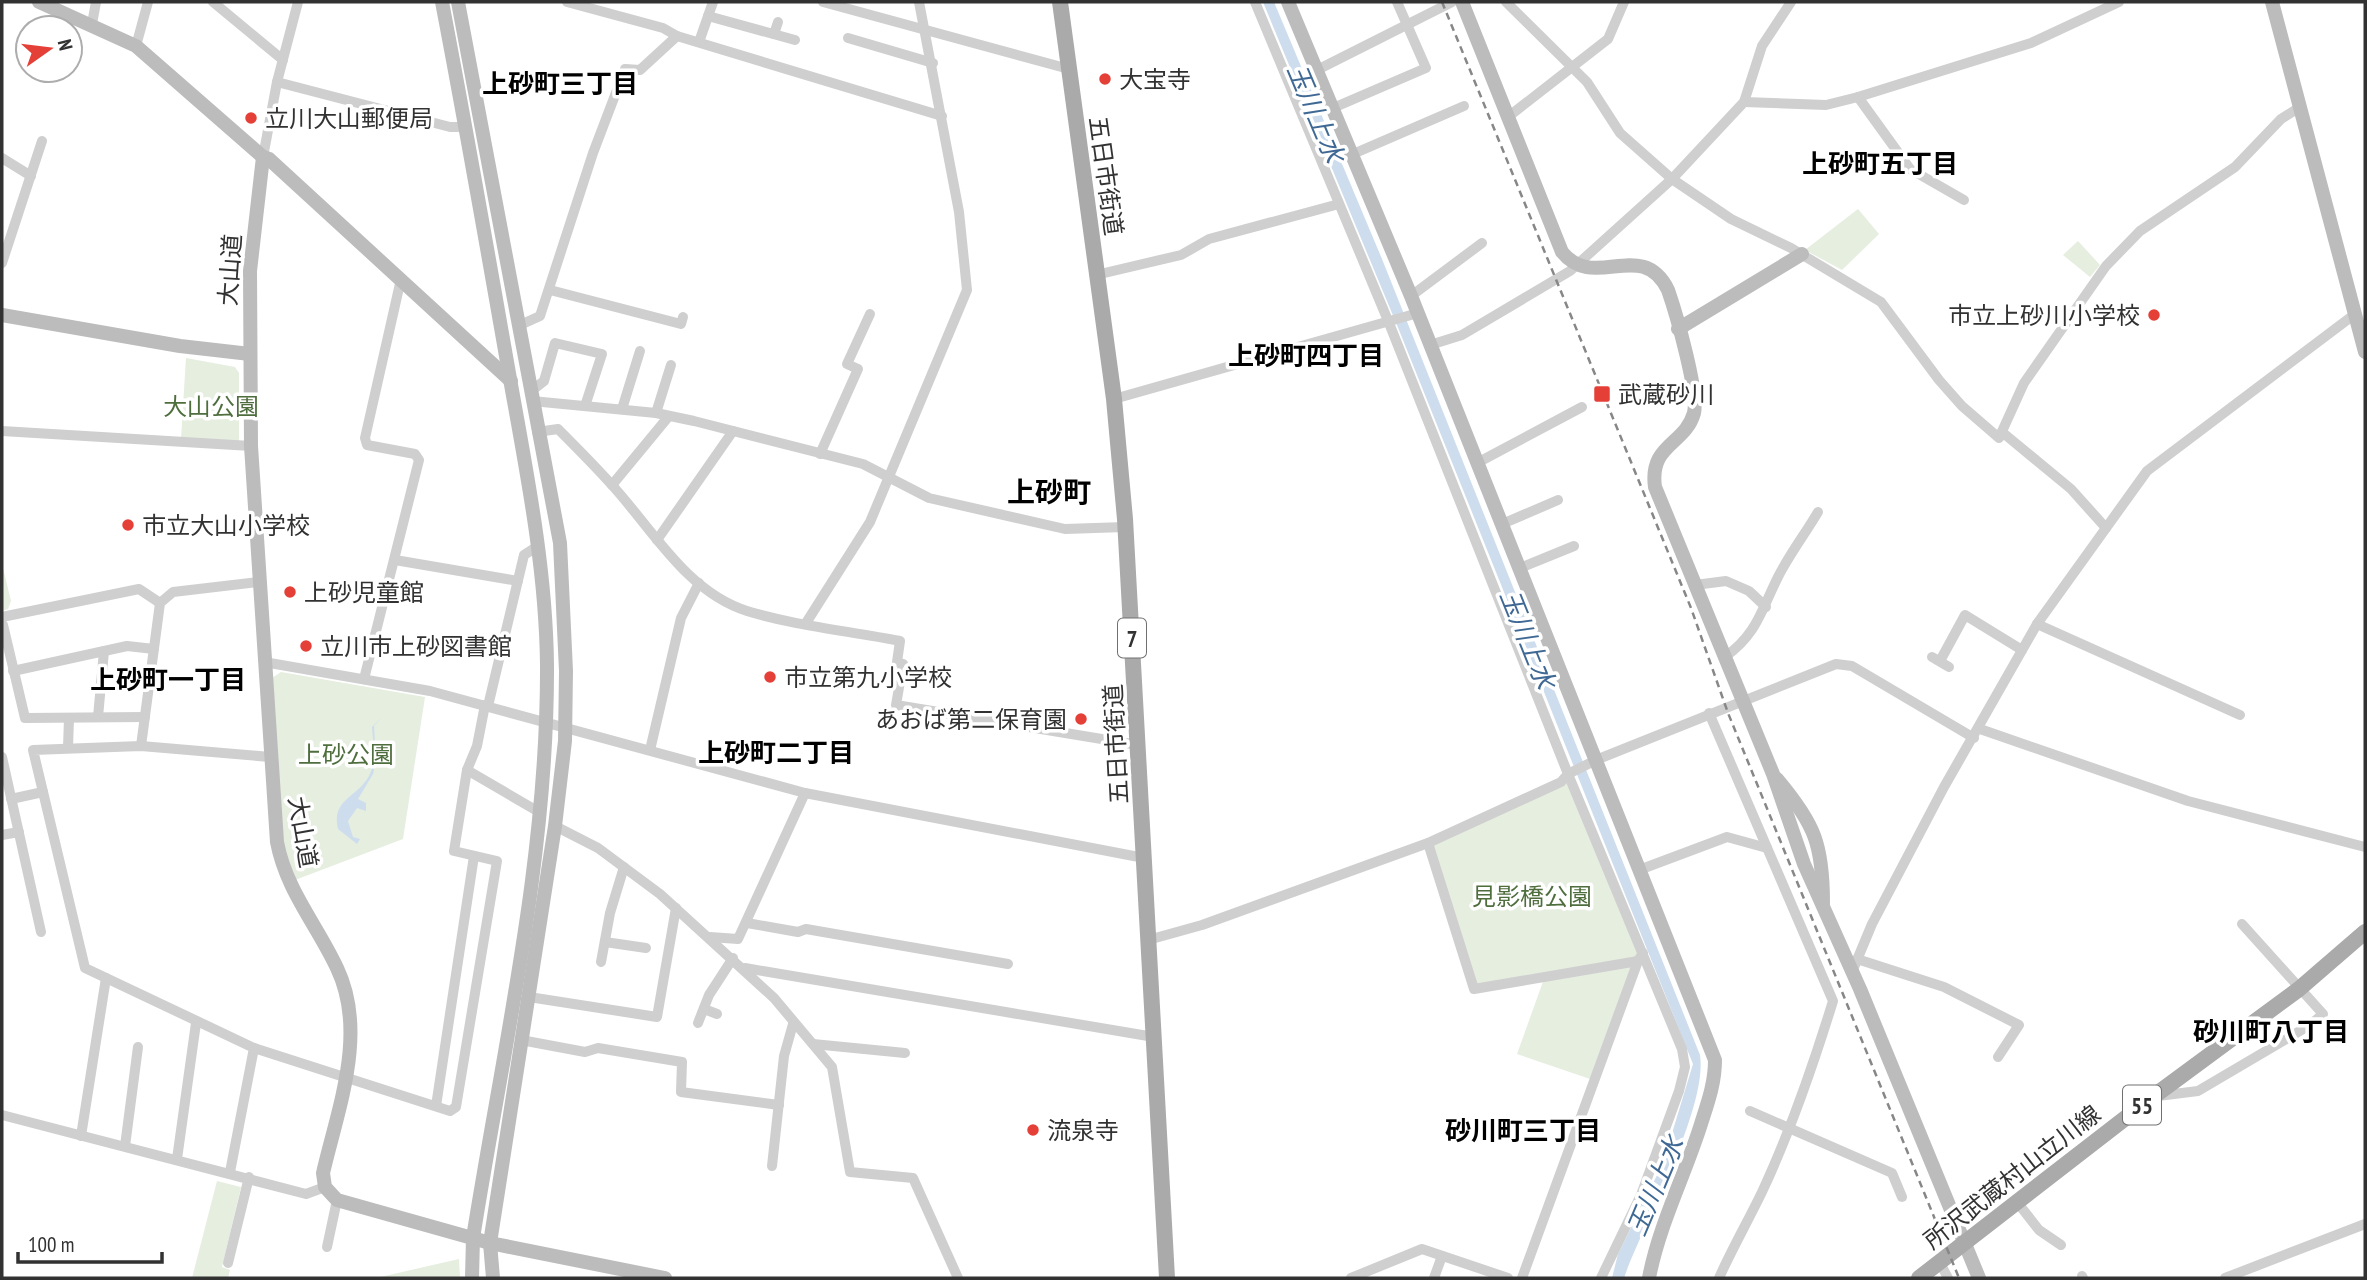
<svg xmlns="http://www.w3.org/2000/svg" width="2367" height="1280" viewBox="0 0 2367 1280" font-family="'PT Sans Narrow','Noto Sans JP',sans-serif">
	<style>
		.green { fill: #e6eee0 }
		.water { fill: #cddded }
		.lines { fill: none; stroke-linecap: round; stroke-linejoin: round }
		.street { stroke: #cfcfcf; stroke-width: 10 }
		.secondary { stroke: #bcbcbc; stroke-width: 14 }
		.primary { stroke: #aaa; stroke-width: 16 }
		.rail { stroke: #878787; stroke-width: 2.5; stroke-dasharray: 7 5; stroke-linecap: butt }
		.poi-dot { fill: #e44038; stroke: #fff; stroke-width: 2.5 }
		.labels { text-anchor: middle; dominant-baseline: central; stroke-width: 7; stroke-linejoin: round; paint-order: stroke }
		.shield { fill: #fff; stroke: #707070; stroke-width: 2 }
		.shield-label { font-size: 23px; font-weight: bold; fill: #323232 }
		.poi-label { font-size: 24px; fill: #323232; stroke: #fff; text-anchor: start }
		.street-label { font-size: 24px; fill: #323232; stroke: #fff }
		.park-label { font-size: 24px; fill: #4f6e3e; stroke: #fff }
		.neighbourhood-label { font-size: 26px; font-weight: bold; fill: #000; stroke: #fff }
		.water-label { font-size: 26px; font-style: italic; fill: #3f6994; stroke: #fff }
		.quarter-label { font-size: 28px; font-weight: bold; fill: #000; stroke: #fff }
	</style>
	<rect width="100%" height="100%" fill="#fff"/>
	<g class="green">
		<polygon points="1858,209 1879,234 1842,270 1805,250"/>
		<polygon points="2078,241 2100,265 2090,277 2063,255"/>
		<polygon points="186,358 235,367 239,373 239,442 181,439"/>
		<polygon points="2,564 11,601 8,609 2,611"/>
		<polygon points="281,672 425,697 403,839 295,880 284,853 272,678"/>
		<polygon points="1572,776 1640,953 1593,1080 1517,1054 1545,976 1476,985 1431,846"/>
		<polygon points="217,1181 241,1187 222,1267 230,1270 228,1278 192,1278"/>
		<polygon points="459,1259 460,1278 376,1278"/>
	</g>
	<g class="water">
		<path d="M 1263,2 L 1274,2 L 1382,259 L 1700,1055 C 1708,1108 1643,1224 1624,1278 L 1612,1278 L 1618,1254 L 1663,1163 L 1693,1064 L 1399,330 Z"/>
		<path d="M 382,717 L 374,726 L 376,761 L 373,774 L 358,799 L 366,803 L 366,811 L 357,808 L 348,821 L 353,837 L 360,839 L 357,844 L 338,829 C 331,799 357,798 369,776 C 377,760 373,743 372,727 Z"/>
	</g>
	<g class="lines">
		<g class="street">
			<polyline points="213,2 283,60"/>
			<polyline points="567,2 663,28 677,36 942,116"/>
			<polyline points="823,2 1069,69"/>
			<polyline points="1255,2 1389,323 1568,774 1682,1049 1685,1067 1679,1091 1641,1195 1601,1278"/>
			<polyline points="1506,2 1587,82 1620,133 1672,179 1731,219 1791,248 1881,302 1939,380 1962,406 1999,438 2024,383 2106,266 2140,231 2235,167 2281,119 2300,107"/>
			<polyline points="708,16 795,40"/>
			<polyline points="92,24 96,2"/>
			<polyline points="774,34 778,22"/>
			<polyline points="848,38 933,63"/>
			<polyline points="699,42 713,2"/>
			<polyline points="136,46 148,2"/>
			<polyline points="1317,70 1452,2"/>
			<polyline points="277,82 450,127 466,127"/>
			<polyline points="1858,97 1910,169 1964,200"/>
			<polyline points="1744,102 1826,105 1858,97 2031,43 2119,2"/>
			<polyline points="1333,108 1426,68 1397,2"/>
			<polyline points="1508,117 1608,39 1624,2"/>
			<polyline points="1353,154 1464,106"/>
			<polyline points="263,157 277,82 298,2"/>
			<polyline points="2,158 31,176"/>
			<polyline points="2,263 42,141"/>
			<polyline points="1096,275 1181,255 1209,239 1339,204"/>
			<polyline points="550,290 681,324 683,317"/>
			<polyline points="1411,296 1482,243"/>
			<polyline points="518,326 540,316 593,153 625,69 640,70 677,36"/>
			<polyline points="1430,345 1462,335 1570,271 1672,179 1744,102 1762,46 1791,2"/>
			<polyline points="530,392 544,381 555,343 602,354 585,406"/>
			<polyline points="1114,399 1418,313"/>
			<polyline points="532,401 656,413 694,421 863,464 929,498 1065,529 1125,527"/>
			<polyline points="622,409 640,351"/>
			<polyline points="656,413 671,365"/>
			<polyline points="2,431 251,446"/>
			<path d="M 537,432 L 558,429 C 576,447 594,465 611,484 C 651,527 686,592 747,611 C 796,626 850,631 900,641 L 897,662 L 903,664 L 896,705 L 1138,745"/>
			<polyline points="2002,432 2071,489 2106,528"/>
			<polyline points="820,454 858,369 847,364 870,314"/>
			<polyline points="1477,463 1582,407"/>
			<polyline points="612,485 669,416"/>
			<polyline points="1502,524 1558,500"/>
			<polyline points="657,540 733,431"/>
			<polyline points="395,560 518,581"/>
			<polyline points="1520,568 1574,546"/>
			<polyline points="1695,585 1726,581 1749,591 1766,607"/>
			<polyline points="2,617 139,589 160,603"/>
			<polyline points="806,623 870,522 967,290 959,212 919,2"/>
			<polyline points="2037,624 2240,715"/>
			<polyline points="3,625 25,718 145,717"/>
			<path d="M 1725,657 C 1757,634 1761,611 1778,577 C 1789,555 1805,534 1818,512"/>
			<polyline points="1932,657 1949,667"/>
			<polyline points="1940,661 1965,615 2022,650"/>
			<polyline points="264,662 430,691 805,793 1144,858"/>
			<polyline points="13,671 127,646 154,649"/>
			<polyline points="364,679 419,460 415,454 367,445 365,438 401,279"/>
			<polyline points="488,706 524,555 538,546"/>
			<path d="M 1709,713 L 1833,1001 C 1813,1066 1791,1130 1762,1192 C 1748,1221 1732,1249 1719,1278"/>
			<polyline points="98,717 104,651"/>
			<polyline points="1980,729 2188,801 2365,847"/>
			<polyline points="141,746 160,603 173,592 258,582"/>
			<polyline points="68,748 69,718"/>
			<polyline points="650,750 681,618 699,583"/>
			<polyline points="2,757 41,932"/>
			<polyline points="270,757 141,746 33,750 85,968 254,1048 450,1111 456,1107 497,861 454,851 467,770 477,746 485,705"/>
			<polyline points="467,770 539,812"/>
			<polyline points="11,799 43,792"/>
			<polyline points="555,826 598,848 660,894 774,998 832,1067 850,1172 913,1178 958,1278"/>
			<polyline points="2,835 19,832"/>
			<polyline points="1428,843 1474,989 1638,961"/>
			<polyline points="1639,870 1727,837 1767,848"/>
			<polyline points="747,923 798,932 806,929 1008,964"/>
			<polyline points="710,937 738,939 805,793"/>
			<polyline points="1148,940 1202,925 1428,843 1561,782 1568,774 1596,760 1836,664 1852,666 1974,738"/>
			<polyline points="605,942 646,948"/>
			<polyline points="1857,959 1944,987 2019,1025 1998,1057"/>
			<polyline points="601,962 610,913 624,867"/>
			<polyline points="745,968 1154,1037"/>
			<polyline points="1852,972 1872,924 1944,787 2037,624 2147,471 2355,314"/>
			<polyline points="529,997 657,1017 676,908"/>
			<polyline points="704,1009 717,1014"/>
			<polyline points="698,1023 709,995 733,958"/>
			<polyline points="521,1040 585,1052 598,1048 682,1062 681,1092 779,1105"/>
			<polyline points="813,1044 905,1053"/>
			<polyline points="2158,1096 2198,1091 2310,1025 2323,1014 2242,924"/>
			<polyline points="436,1106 474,856"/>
			<polyline points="1750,1111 1892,1173 1902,1197"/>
			<polyline points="2,1115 306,1194 325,1187"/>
			<polyline points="81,1136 106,978"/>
			<polyline points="125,1146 138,1047"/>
			<polyline points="177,1159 196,1023"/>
			<polyline points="772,1166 784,1056 793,1024"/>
			<polyline points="230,1172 254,1048"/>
			<polyline points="2017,1202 2039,1230 2061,1245"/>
			<polyline points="327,1247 337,1200"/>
			<polyline points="228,1263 249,1177"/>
			<polyline points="1940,1263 1948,1278"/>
			<polyline points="2082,1276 2083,1278"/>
			<polyline points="1351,1278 1422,1249 1508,1278"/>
			<polyline points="1434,1278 1442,1256"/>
			<polyline points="1522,1278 1638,961 1643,953"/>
			<polyline points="2225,1278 2365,1224"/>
		</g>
		<g class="secondary">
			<polyline points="39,2 136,46 263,157 269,159 511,381"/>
			<path d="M 442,2 C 466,127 488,253 510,379 C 527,474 546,569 547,665 C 548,858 503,1049 473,1238 L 472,1278"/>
			<polyline points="458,2 560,543 566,671 565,741 555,826 490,1243 493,1278"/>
			<path d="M 1288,2 L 1411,296 L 1715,1060 C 1715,1083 1708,1102 1701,1124 C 1685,1175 1659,1225 1649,1278"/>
			<path d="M 1462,2 L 1562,252 C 1594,292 1642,237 1668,290 C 1676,313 1699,393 1694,413 C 1685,445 1649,444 1655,487 L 1773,774 L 1804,864 L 1860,989 L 1979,1278"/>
			<polyline points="2272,2 2365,352"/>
			<path d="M 263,157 L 250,271 L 251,446 L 277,842 C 286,890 317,925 337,968 C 368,1033 338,1108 323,1173 L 325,1187 L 337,1200 L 490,1243 L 665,1278"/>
			<polyline points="2,315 180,346 250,354"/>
			<polyline points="1678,329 1802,254"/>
			<path d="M 1777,779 C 1815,824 1823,845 1823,903"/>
		</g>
		<g class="primary">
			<polyline points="1060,2 1114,399 1125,519 1167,1278"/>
			<polyline points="1919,1278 2154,1096 2299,989 2365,932"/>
		</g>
		<polyline class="rail" points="1442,2 1691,608 1728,713 1959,1278"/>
	</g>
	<g class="poi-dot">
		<circle cx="1105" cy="79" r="7"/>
		<circle cx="251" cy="118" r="7"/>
		<circle cx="2154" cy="315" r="7"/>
		<rect x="1593" y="385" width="18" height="18" rx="3.5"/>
		<circle cx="128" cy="525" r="7"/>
		<circle cx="290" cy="592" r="7"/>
		<circle cx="306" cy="646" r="7"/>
		<circle cx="770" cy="677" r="7"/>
		<circle cx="1081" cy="719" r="7"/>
		<circle cx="1033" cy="1130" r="7"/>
	</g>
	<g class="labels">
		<g class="shield">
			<rect x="1118" y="618.5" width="28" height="39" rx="5"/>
			<rect x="2123" y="1085.5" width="38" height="39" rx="5"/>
		</g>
		<g class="shield-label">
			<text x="1132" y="638">7</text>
			<text x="2142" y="1105">55</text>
		</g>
		<g class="poi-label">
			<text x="1119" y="79">大宝寺</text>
			<text x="265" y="118">立川大山郵便局</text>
			<text x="2140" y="315" text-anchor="end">市立上砂川小学校</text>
			<text x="1618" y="394">武蔵砂川</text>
			<text x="142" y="525">市立大山小学校</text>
			<text x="304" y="592">上砂児童館</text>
			<text x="320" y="646">立川市上砂図書館</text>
			<text x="784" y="677">市立第九小学校</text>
			<text x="1067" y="719" text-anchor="end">あおば第二保育園</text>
			<text x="1047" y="1130">流泉寺</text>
		</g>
		<g class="street-label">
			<text transform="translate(1106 176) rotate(82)">五日市街道</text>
			<text transform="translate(230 270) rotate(-86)">大山道</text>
			<text transform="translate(1116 744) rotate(-93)">五日市街道</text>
			<text transform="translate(303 832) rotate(80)">大山道</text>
			<text transform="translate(2012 1177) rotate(-38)">所沢武蔵村山立川線</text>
		</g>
		<g class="park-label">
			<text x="211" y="406">大山公園</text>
			<text x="346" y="754">上砂公園</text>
			<text x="1532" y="896">見影橋公園</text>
		</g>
		<g class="neighbourhood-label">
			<text x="560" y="83">上砂町三丁目</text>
			<text x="1880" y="163">上砂町五丁目</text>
			<text x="1306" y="355">上砂町四丁目</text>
			<text x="168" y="679">上砂町一丁目</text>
			<text x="776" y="752">上砂町二丁目</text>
			<text x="2271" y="1031">砂川町八丁目</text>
			<text x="1523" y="1130">砂川町三丁目</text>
		</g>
		<g class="water-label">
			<text transform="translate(1316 113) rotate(67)">玉川上水</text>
			<text transform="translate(1528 639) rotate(68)">玉川上水</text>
			<text transform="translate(1655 1186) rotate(-67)">玉川上水</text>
		</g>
		<g class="quarter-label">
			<text x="1049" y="491">上砂町</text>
		</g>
	</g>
	<rect width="2367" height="1280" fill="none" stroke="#323232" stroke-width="7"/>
	<g transform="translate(49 49) rotate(76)"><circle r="33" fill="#ffffff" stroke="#adadad" stroke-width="2"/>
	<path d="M0-5L12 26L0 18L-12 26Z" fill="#e44038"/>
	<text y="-10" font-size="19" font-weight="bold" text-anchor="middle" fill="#323232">N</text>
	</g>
	<path d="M18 1252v10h144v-10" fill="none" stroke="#323232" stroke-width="3.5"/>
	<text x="28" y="1252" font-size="21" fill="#323232" stroke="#ffffff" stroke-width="5" paint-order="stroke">100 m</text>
</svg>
